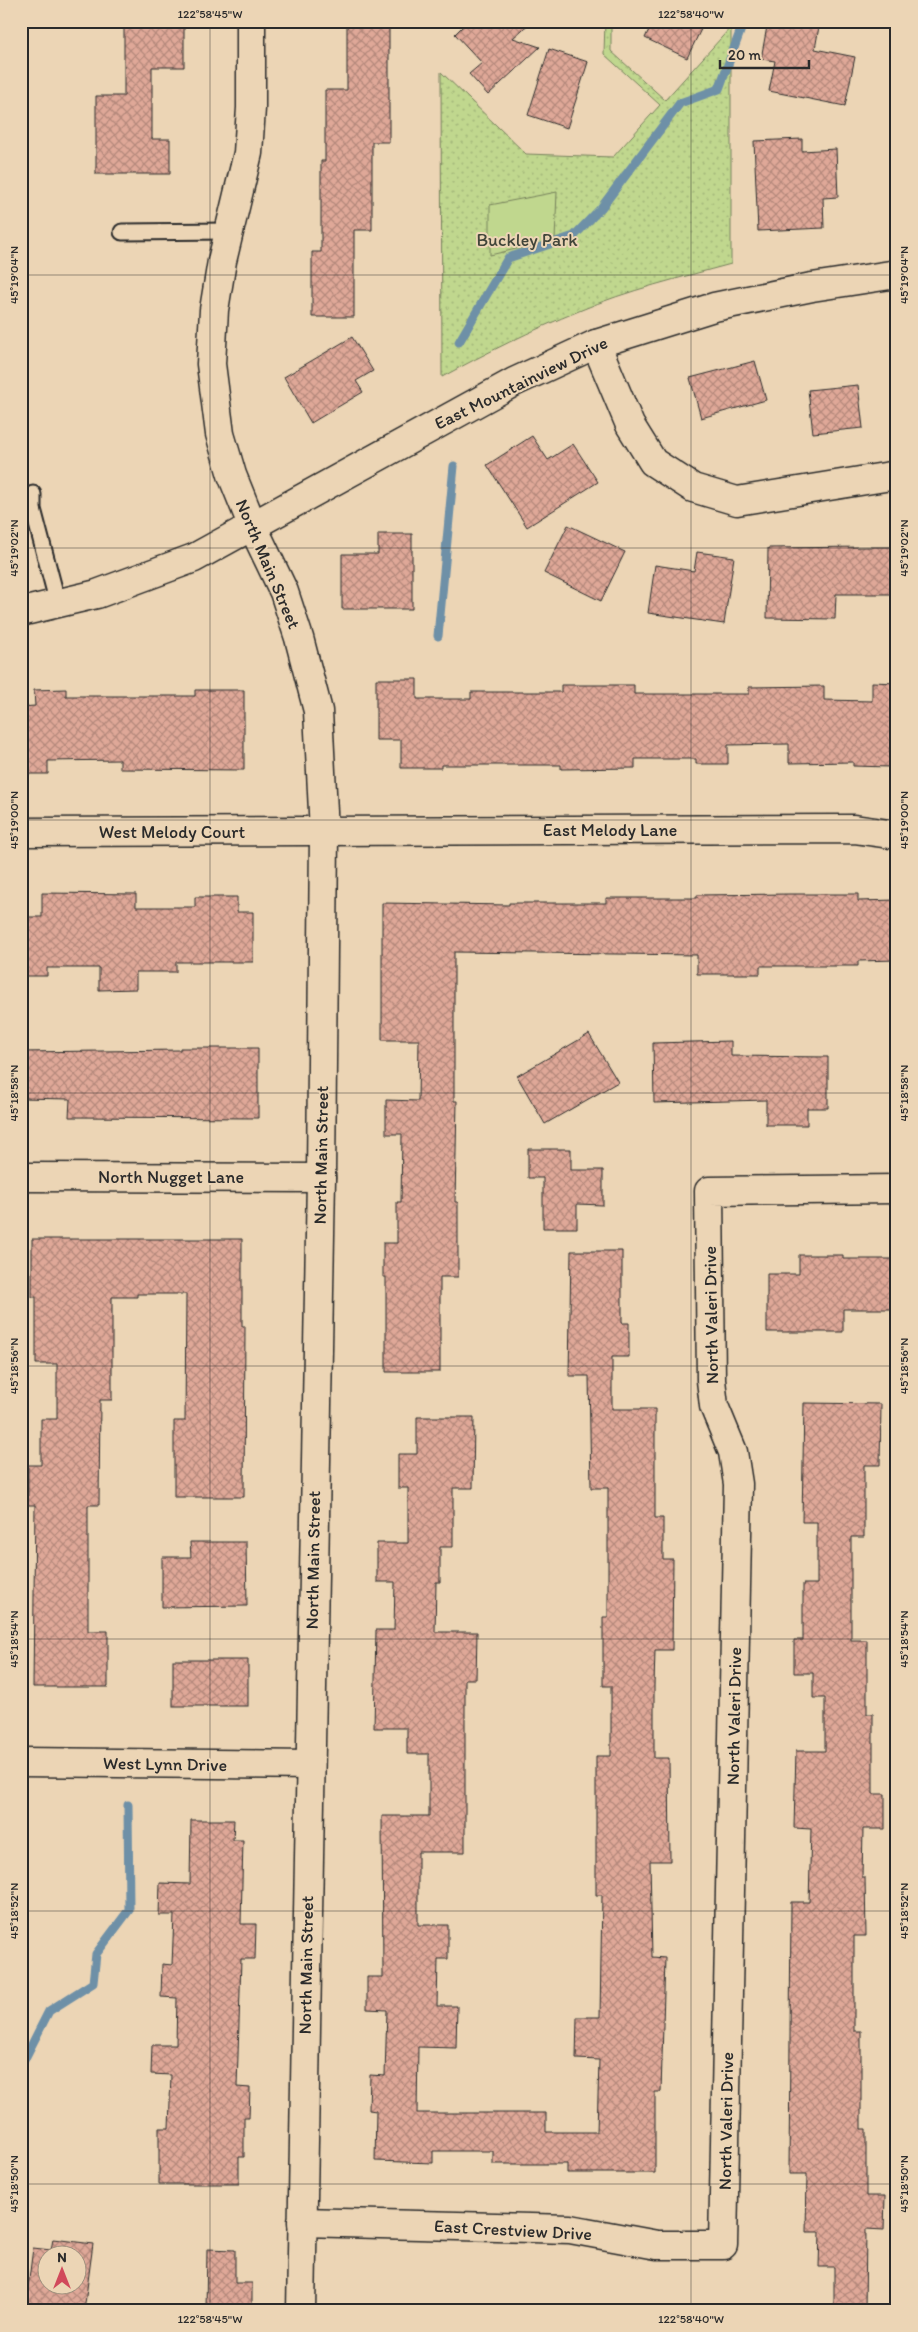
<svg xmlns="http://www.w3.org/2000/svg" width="918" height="2332" viewBox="0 0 918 2332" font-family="Itim,sans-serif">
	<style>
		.park { fill: url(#park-dots); stroke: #76815c }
		.garden { fill: #c0d78e; stroke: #76815c }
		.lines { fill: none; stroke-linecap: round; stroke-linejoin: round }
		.stream { stroke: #6e90a7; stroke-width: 9 }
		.building { fill: url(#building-cross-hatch); stroke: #2b2b2b; fill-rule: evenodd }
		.service-casing { stroke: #2b2b2b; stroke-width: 19 }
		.minor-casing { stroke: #2b2b2b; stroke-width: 31 }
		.tertiary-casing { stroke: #2b2b2b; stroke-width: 31 }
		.service { stroke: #ecd5b5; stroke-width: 15 }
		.minor { stroke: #ecd5b5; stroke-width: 28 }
		.tertiary { stroke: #ecd5b5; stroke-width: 28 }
		.ticks { fill: none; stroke: #2b2b2b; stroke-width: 1; stroke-opacity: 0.45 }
		.labels { text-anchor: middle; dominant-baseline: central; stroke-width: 4; stroke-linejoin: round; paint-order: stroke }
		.park-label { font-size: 18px; fill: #41453a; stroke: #ecd5b5 }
		.street-label { font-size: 18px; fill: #2b2b2b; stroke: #ecd5b5 }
		.neatline { fill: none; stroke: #2b2b2b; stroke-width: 2 }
		.ticks-label { font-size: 12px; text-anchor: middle; fill: #2b2b2b }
	</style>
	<defs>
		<pattern id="park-dots" width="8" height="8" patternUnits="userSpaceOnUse" patternTransform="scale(1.25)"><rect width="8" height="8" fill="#c0d78e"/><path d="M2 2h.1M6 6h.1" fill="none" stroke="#a5b97b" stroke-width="1.8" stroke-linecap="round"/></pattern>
		<pattern id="building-cross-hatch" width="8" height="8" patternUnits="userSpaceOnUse" patternTransform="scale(1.25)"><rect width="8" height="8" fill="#dfa898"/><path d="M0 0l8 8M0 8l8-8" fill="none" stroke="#b5897c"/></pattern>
	</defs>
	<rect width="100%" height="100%" fill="#ecd5b5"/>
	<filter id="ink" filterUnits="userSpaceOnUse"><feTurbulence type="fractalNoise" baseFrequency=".02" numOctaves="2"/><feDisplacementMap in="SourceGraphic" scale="10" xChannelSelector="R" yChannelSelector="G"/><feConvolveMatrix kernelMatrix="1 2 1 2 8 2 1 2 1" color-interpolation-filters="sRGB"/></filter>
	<g filter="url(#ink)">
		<path class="park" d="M 605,21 L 611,21 L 611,51 L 665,100 L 731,27 L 731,264 C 680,278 628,290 579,311 C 532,330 486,353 442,377 L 441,72 L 526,154 L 613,157 L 660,105 L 604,54 Z"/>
		<polygon class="garden" points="557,192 555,240 490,255 490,205"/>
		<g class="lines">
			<g class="stream">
				<polyline points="459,342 508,258 574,236 601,208 680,103 719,89 744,21"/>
				<polyline points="438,636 454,466"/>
				<polyline points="21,2066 49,2011 93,1983 96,1954 129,1910 128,1805"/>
			</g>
		</g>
		<g class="building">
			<polygon points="124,21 184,21 184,67 152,67 152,139 170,139 170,174 96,174 96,96 124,96"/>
			<polygon points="347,21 389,21 389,142 372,142 372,230 354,230 354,317 312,317 312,252 321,252 321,161 325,161 325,90 347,90"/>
			<polygon points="468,21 532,21 513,38 540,47 488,95 469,74 482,63 455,34"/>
			<polygon points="653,21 705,21 687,58 645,38"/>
			<polygon points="768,21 820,21 815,49 855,57 845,106 769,91 775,61 761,59"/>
			<polygon points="549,49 588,62 567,128 528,115"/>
			<polygon points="802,139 802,151 836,149 838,197 823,198 824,228 758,231 754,141"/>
			<polygon points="352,337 373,371 356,381 363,392 311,423 284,377"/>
			<polygon points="755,361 766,400 701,418 690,378"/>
			<polygon points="858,385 863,428 813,433 808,390"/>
			<polygon points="532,436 548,460 573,444 598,482 527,527 487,465"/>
			<polygon points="568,525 625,552 601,601 544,573"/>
			<polygon points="378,534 412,534 412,609 342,609 342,554 378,554"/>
			<polygon points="867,547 897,547 897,594 836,594 835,619 767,618 768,548"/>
			<polygon points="697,552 734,557 724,624 648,613 655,565 694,571"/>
			<polygon points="376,679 417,679 417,699 471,699 471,692 561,692 561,685 634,685 634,694 749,694 749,687 824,686 824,700 872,701 872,682 897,683 897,747 890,747 890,767 853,766 853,762 789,763 789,744 728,745 728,764 696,764 696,759 635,759 635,768 561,769 561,765 441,765 441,768 401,768 401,740 376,740"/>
			<polygon points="66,689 66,696 195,696 195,690 244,690 244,770 120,769 120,760 48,761 48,774 21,774 21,707 35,706 34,690"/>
			<polygon points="42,893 136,894 136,907 195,907 195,897 237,897 237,912 253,912 253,962 176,962 176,972 136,972 136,989 99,990 99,968 47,968 47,976 21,976 21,917 42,917"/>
			<polygon points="790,894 858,894 858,901 897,900 897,960 858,961 858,966 760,966 760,974 697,974 697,955 454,952 454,1101 457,1101 455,1202 458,1202 458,1277 440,1277 440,1372 386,1372 386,1277 383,1277 383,1243 397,1243 397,1202 401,1202 402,1134 386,1134 386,1100 418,1101 419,1040 382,1040 382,903 509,905 509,903 606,903 606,898 697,898 697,895"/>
			<polygon points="589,1034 618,1082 545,1124 517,1076"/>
			<polygon points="731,1041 731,1056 828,1057 828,1108 807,1108 807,1125 766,1125 766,1100 654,1103 653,1043"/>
			<polygon points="180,1048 258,1048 258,1118 69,1117 70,1099 21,1098 21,1052 180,1050"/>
			<polygon points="528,1149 571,1149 571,1170 603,1170 603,1205 577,1204 577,1228 543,1228 543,1178 528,1178"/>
			<polygon points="32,1239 242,1239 242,1326 245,1326 244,1497 174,1497 174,1421 185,1421 186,1294 137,1294 137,1297 112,1297 112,1400 100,1400 99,1505 88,1505 88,1631 108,1631 108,1687 33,1687 35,1505 28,1505 28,1465 41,1465 41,1419 57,1419 57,1364 36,1364 36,1297 32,1297"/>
			<polygon points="571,1251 622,1251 622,1323 629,1323 629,1357 612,1357 612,1409 655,1409 655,1518 663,1518 663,1559 673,1559 672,1650 655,1650 654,1686 654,1758 669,1758 670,1861 650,1861 652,1957 665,1958 661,2092 655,2092 655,2173 567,2173 567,2164 493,2164 493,2151 433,2151 433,2163 375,2161 376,2111 369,2110 370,2075 385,2076 387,2010 367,2009 367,1977 383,1977 382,1816 429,1816 429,1754 407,1754 407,1728 374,1728 376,1630 394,1630 395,1582 377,1582 377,1543 408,1543 408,1488 398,1488 398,1454 417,1454 417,1417 474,1417 473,1488 453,1488 453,1547 440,1547 440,1582 436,1582 435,1632 477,1632 476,1679 465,1679 465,1852 418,1852 418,1925 448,1925 448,1959 438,1959 437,2006 457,2006 456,2048 418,2047 417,2113 546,2113 546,2132 597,2132 599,2060 576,2059 577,2017 600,2017 602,1895 596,1895 596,1756 611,1756 611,1686 603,1686 603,1617 608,1617 608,1488 591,1488 589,1376 569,1376"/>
			<polygon points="799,1255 843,1255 843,1259 897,1259 897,1309 843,1309 843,1332 767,1332 767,1274 799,1274"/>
			<polygon points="804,1403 881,1404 880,1465 864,1465 864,1537 851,1537 851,1640 867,1640 867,1714 873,1714 873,1794 885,1794 885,1829 863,1829 862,1877 865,1877 866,1936 854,1936 854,2031 861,2031 861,2129 866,2129 866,2196 885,2196 884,2230 866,2229 865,2311 834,2311 834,2267 819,2267 820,2232 806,2232 807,2174 789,2174 791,1902 809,1902 811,1829 794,1828 796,1751 825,1751 825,1698 813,1698 813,1673 794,1673 794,1640 803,1640 803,1584 817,1584 817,1522 802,1522"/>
			<polygon points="190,1542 246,1542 247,1606 162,1607 162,1557 191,1557"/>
			<rect x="173" y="1660" width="75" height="46"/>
			<polygon points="191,1820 234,1820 233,1840 243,1840 241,1924 256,1924 255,1959 241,1959 237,2087 250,2088 249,2118 244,2118 244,2157 239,2157 239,2184 159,2184 159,2128 169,2128 171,2075 151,2074 152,2045 176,2045 177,1998 161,1997 162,1964 172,1965 174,1915 159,1915 160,1883 190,1884"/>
			<path d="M 53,2239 L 93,2244 L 84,2311 L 25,2311 L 33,2248 L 51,2250 ZM 48,2254 L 78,2254 L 78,2284 L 48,2284 Z"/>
			<polygon points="207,2249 235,2250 235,2283 252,2283 252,2311 206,2311"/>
		</g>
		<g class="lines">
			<defs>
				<g id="service">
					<polyline points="122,232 229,231"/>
					<polyline points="33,494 33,509 58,604"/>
				</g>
				<g id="minor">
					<polyline points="596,344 630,425 653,462 693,488 737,501 897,475"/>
					<polyline points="21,832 854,829 897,835"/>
					<polyline points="21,1177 321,1178"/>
					<polyline points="21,1762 309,1765"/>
					<polyline points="302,2222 570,2229 657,2245 723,2245 738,1484 733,1452 714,1406 711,1380 709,1191 897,1189"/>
				</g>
				<g id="tertiary">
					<polyline points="251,21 251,108 248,153 222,261 214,310 211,364 220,434 232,475 253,527 284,592 299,638 318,711 324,832 321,1178 301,2311"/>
					<polyline points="21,612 97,594 194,558 514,382 596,344 714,307 812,287 897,274"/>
				</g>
			</defs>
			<use href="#service" class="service-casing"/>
			<use href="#minor" class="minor-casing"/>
			<use href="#tertiary" class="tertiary-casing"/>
			<use href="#service" class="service"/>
			<use href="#minor" class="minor"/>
			<use href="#tertiary" class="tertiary"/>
		</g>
	</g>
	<path class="ticks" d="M 210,21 L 210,2311M 691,21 L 691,2311M 21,275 L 897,275M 21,548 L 897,548M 21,820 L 897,820M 21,1093 L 897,1093M 21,1366 L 897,1366M 21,1639 L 897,1639M 21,1911 L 897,1911M 21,2184 L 897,2184"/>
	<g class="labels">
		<g class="park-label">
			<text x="527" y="240">Buckley Park</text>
		</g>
		<g class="street-label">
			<text transform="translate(521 383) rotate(-26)">East Mountainview Drive</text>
			<text transform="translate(268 564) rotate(67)">North Main Street</text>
			<text x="610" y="830">East Melody Lane</text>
			<text x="172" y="832">West Melody Court</text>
			<text transform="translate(321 1155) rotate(-89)">North Main Street</text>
			<text x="171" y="1177">North Nugget Lane</text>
			<text transform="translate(711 1315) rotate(-91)">North Valeri Drive</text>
			<text transform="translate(313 1560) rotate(-89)">North Main Street</text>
			<text transform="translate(734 1716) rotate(-89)">North Valeri Drive</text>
			<text transform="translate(165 1764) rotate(1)">West Lynn Drive</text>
			<text transform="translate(306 1965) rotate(-89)">North Main Street</text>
			<text transform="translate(726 2121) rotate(-89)">North Valeri Drive</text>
			<text transform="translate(513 2230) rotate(3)">East Crestview Drive</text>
		</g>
	</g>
	<rect width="918" height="2332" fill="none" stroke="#ecd5b5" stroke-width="55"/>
	<g transform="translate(62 2270)"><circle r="24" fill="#ecd5b5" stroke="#9f917e"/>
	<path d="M0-4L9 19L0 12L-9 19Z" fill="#d1495b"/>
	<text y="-8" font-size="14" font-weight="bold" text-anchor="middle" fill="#2b2b2b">N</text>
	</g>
	<path d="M720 60v8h89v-8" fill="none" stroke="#2b2b2b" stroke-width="2.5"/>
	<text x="728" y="60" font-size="15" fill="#2b2b2b" stroke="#ecd5b5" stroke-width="4" paint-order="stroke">20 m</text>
	<rect x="28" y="28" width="862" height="2276" class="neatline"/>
	<g class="ticks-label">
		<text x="210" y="18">122°58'45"W</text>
		<text x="691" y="18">122°58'40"W</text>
		<text transform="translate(14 275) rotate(-90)" y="4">45°19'04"N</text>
		<text transform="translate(904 275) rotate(-90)" y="4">45°19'04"N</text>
		<text transform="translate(14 548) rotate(-90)" y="4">45°19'02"N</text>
		<text transform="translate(904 548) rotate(-90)" y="4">45°19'02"N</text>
		<text transform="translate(14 820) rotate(-90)" y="4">45°19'00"N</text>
		<text transform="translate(904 820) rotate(-90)" y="4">45°19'00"N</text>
		<text transform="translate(14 1093) rotate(-90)" y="4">45°18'58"N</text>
		<text transform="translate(904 1093) rotate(-90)" y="4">45°18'58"N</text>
		<text transform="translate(14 1366) rotate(-90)" y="4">45°18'56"N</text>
		<text transform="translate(904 1366) rotate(-90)" y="4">45°18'56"N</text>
		<text transform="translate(14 1639) rotate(-90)" y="4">45°18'54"N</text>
		<text transform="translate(904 1639) rotate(-90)" y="4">45°18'54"N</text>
		<text transform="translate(14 1911) rotate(-90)" y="4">45°18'52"N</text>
		<text transform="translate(904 1911) rotate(-90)" y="4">45°18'52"N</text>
		<text transform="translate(14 2184) rotate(-90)" y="4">45°18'50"N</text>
		<text transform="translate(904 2184) rotate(-90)" y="4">45°18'50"N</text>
		<text x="210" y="2323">122°58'45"W</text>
		<text x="691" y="2323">122°58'40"W</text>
	</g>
</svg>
